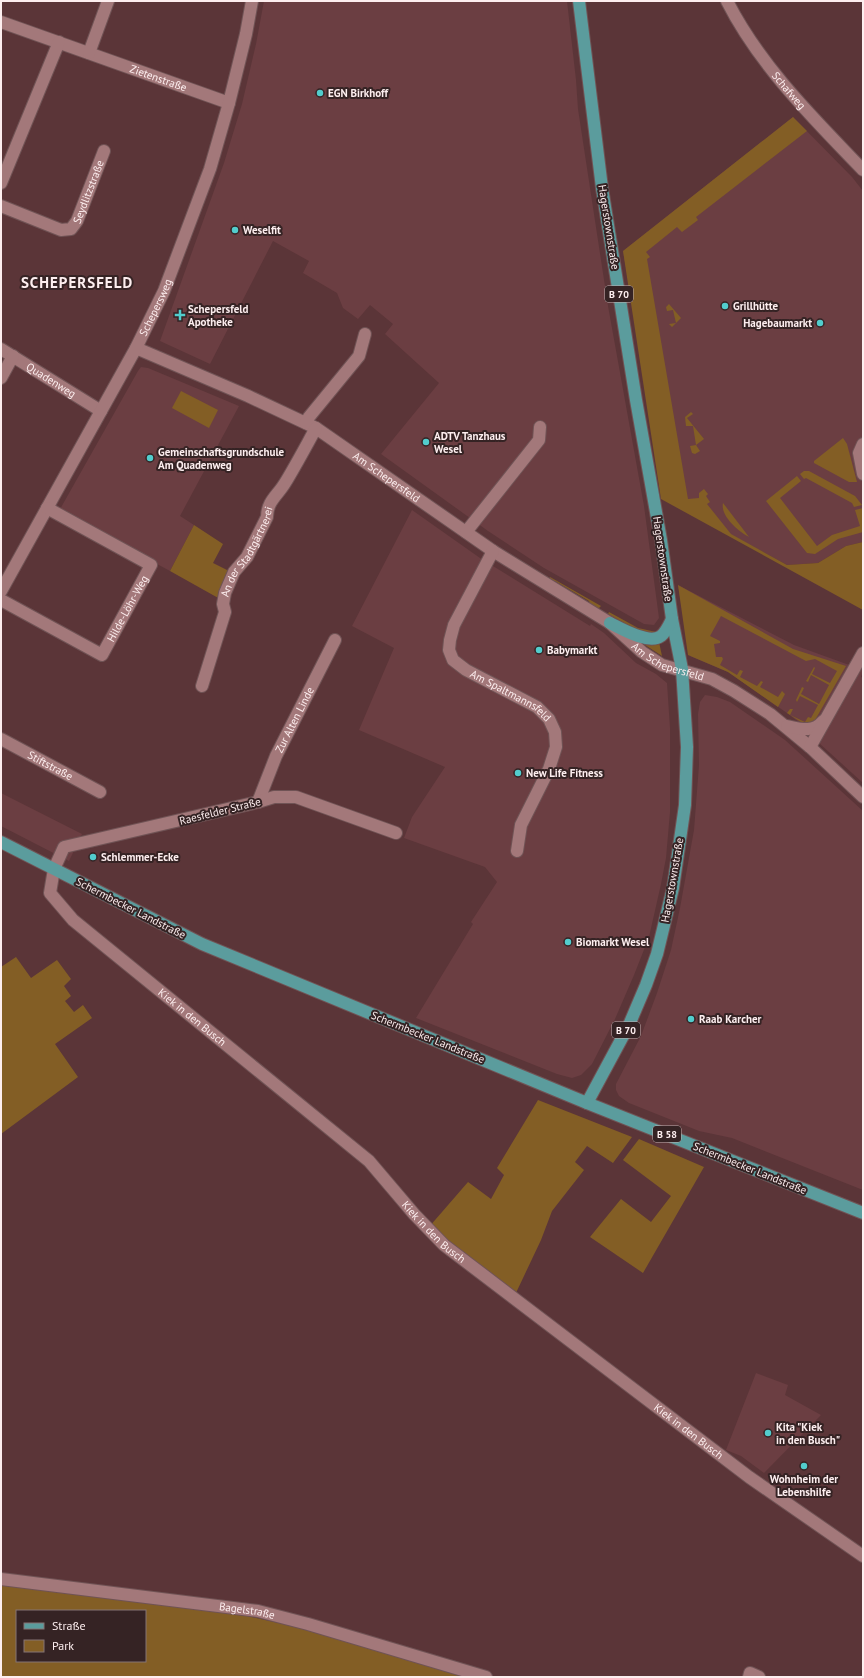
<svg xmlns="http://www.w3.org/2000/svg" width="864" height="1678" viewBox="0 0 864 1678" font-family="'PT Sans',sans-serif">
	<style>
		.built { fill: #6b3e42 }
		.green { fill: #835e25; fill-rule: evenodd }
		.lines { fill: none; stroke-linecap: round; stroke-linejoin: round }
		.minor-casing { stroke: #705355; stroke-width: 14 }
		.major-casing { stroke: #705355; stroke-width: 14 }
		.minor { stroke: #a3787a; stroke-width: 12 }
		.major { stroke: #5b9c9d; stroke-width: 12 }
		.poi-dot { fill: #52cdcd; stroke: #352324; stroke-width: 1.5 }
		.labels { text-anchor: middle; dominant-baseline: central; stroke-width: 4; stroke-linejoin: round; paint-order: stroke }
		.shield { fill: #352324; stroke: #c1b1b2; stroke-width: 1 }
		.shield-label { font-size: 10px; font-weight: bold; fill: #fdeeef }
		.street-label { font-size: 11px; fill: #fdeeef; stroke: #352324 }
		.poi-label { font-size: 11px; font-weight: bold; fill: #fdeeef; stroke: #352324; text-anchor: start }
		.district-label { font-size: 15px; font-weight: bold; letter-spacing: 1px; fill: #fdeeef; stroke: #352324 }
	</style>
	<rect width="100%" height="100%" fill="#5b3538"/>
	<g class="built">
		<polygon points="264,1 567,1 576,80 578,109 608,306 644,506 659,618 654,625 644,624 544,568 488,531 381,454 439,383 385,334 393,324 370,305 358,319 343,308 337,293 303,273 309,261 273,241 210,364 160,341 224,163 242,104 256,44"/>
		<polygon points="793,117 852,177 863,191 863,542 846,546 818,563 787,565 667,500 623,251"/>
		<polygon points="141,367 148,368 239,406 180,516 194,525 170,571 59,511 138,371"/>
		<polygon points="412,510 480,558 590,626 591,624 604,633 636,663 656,674 667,683 670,728 670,812 666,858 661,884 649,937 634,975 615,1019 592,1064 581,1075 572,1078 557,1074 416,1018 473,924 471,922 497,882 485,867 404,838 412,817 445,767 359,730 394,648 352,626"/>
		<polygon points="678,585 794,645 863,670 861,677 863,678 863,783 808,733 809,730 787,713 728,672 690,656"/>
		<polygon points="705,695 717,697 730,702 785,740 863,811 863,1190 732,1138 699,1131 629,1103 619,1096 616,1090 616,1084 641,1036 657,993 671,950 680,908 694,830 699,765 698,714 700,702"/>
		<polygon points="1,793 82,834 69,861 1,826"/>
		<polygon points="756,1373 788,1385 785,1395 821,1415 764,1473 741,1456 726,1450"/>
	</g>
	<g class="green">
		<polygon points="793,117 807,131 696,217 698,220 682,232 677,227 646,252 650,257 647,259 688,499 699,498 699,493 704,489 708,494 706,496 710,502 707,504 731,534 787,565 818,563 846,546 863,542 863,610 661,499 623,251"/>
		<polygon points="669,304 681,318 672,327 669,324 676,323 673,310 667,311 666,307"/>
		<polygon points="181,391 218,410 209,428 172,408"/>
		<polygon points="691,412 693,414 687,418 704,439 696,445 700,451 695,454 692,453 690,446 696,445 693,426 686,426 685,417"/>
		<polygon points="843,438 847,444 857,482 849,482 814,463 814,461"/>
		<polygon points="804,471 809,471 855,496 862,505 854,507 852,503 806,478 804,479 800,474"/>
		<polygon points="797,476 801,481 780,498 817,546 832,535 860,526 855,510 863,508 863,532 838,539 815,554 807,553 766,501"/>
		<path d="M 723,503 L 749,537 C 739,532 720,516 723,503 Z"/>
		<polygon points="194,525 223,544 213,563 229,571 220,599 170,571"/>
		<polygon points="550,577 601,606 599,608 597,609 590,605 589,601 555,581 549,581"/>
		<polygon points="678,585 793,649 846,666 815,720 806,724 804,724 787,713 790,709 793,709 790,715 805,722 808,717 811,718 818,705 800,696 797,702 796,700 802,687 804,688 801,694 819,704 829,685 811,675 808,682 806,681 814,667 815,668 812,674 830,683 837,671 815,659 806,661 721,616 710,636 720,641 720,643 714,644 716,657 722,657 723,659 720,665 737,675 740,670 743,671 740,677 757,686 761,681 763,682 760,687 778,697 782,691 785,694 778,707 728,672 688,655"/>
		<polygon points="609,612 638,628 656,632 651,635 635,629 608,614"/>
		<polygon points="659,642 662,656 642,643"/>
		<polygon points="16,957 31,978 57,960 71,979 64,986 71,996 65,1001 74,1012 83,1005 92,1018 55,1044 78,1077 1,1134 1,967"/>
		<polygon points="538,1100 632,1137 613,1163 587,1146 575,1162 584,1170 552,1211 541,1240 515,1295 429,1227 468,1182 491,1199 504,1175 497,1168"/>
		<polygon points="639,1139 704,1167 643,1273 590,1237 621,1199 651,1222 671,1196 623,1160"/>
		<path d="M 1,1584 L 234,1613 L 292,1626 L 468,1677 L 1,1677 ZM 17,1611 L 145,1611 L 145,1661 L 17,1661 Z"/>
	</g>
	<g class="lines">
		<defs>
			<g id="minor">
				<path id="s1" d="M 727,1 C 760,66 813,118 863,170"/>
				<path id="s2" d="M 1,22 L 229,103"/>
				<polyline points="89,53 108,1"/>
				<polyline points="1,183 59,42"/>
				<path id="s3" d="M 1,206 L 61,230 L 71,229 L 77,221 L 104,151"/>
				<path id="s4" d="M 136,348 L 248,396 L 316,428 L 493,551 L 610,623 L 642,652 L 662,665 L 712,679 L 734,691 L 770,714 L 810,747 L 863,797"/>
				<path id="s5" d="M 1,349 L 101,411"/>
				<polyline points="1,378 13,356"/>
				<polyline points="306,423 309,417 359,356 365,334"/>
				<polyline points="863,444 859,453 863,474"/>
				<polyline points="466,532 539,440 540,427"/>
				<path id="s6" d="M 493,551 L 454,625 L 450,640 L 449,650 L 453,660 L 466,670 L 537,707 L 549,719 L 555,732 L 556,747 L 549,769 L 521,825 L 517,851"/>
				<path id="s7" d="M 1,591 L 136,348 L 164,291 L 210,169 L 229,103 L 246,34 L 252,1"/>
				<path id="s8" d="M 1,600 L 102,655 L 151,565 L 47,508"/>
				<path id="s9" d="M 202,686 L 225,612 L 223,604 L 225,593 L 234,572 L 247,557 L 267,517 C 267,501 278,495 285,483 C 296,465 306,446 316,428"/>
				<path d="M 787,726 C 801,729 813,733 823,721"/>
				<path id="s10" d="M 1,739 L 100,792"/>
				<polyline points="810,747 863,653"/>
				<path id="s11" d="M 258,802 L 276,756 L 335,640"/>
				<path id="s12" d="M 396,833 L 296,797 L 274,797 L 258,802 L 64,847 L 54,869 L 50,893 L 73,920 L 369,1161 L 414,1214 L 444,1245 L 749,1477 L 863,1556"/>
				<path id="s13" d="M 1,1579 L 258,1611 L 308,1624 L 486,1677"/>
				<polyline points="749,1677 750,1673 759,1677"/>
			</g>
			<g id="major">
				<polyline points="579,1 602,188 636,400 661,540 672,619 682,669 687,747 685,805 673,888 657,954 646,985 629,1025 587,1103"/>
				<path d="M 610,623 C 622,629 649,645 661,636 C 666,632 669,625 672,619"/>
				<polyline points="1,842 202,944 587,1103 863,1213"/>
			</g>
		</defs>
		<use href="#minor" class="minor-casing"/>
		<use href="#major" class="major-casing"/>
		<use href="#minor" class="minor"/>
		<use href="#major" class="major"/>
	</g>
	<g class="poi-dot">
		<circle cx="320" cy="93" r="4"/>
		<circle cx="235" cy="230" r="4"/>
		<circle cx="725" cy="306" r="4"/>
		<path d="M178 309h4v4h4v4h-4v4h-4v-4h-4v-4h4z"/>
		<circle cx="820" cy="323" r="4"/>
		<circle cx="426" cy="442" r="4"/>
		<circle cx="150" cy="458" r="4"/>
		<circle cx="539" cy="650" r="4"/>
		<circle cx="518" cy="773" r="4"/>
		<circle cx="93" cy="857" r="4"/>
		<circle cx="568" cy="942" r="4"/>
		<circle cx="691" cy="1019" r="4"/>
		<circle cx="768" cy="1433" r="4"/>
		<circle cx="804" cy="1466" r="4"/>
	</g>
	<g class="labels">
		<g class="shield">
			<rect x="605" y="286" width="28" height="16" rx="3"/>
			<rect x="612" y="1022" width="28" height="16" rx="3"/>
			<rect x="653" y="1126" width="28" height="16" rx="3"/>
		</g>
		<g class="shield-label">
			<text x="619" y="294">B 70</text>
			<text x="626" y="1030">B 70</text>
			<text x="667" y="1134">B 58</text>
		</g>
		<g class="street-label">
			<text stroke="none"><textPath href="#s2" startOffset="167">Zietenstraße</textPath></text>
			<text stroke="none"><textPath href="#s1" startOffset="109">Schafweg</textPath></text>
			<text stroke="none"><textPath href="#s3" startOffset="116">Seydlitzstraße</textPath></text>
			<text transform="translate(609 227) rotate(81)">Hagerstownstraße</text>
			<text stroke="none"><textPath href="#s7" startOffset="323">Schepersweg</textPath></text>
			<text stroke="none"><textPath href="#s5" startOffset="59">Quadenweg</textPath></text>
			<text stroke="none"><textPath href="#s4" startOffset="283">Am Schepersfeld</textPath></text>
			<text stroke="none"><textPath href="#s9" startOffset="144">An der Stadtgärtnerei</textPath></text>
			<text transform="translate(663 559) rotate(82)">Hagerstownstraße</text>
			<text stroke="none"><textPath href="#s8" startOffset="168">Hilde-Löhr-Weg</textPath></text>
			<text stroke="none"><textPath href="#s4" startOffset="621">Am Schepersfeld</textPath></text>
			<text stroke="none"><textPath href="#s6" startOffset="188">Am Spaltmannsfeld</textPath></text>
			<text stroke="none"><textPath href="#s11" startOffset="90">Zur Alten Linde</textPath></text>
			<text stroke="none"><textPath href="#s10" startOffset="56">Stiftstraße</textPath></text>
			<text transform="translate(220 811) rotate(-14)">Raesfelder Straße</text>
			<text transform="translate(672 880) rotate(-80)">Hagerstownstraße</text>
			<text transform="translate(131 908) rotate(27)">Schermbecker Landstraße</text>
			<text stroke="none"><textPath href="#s12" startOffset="582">Kiek in den Busch</textPath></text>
			<text transform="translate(428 1037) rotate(22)">Schermbecker Landstraße</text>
			<text transform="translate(750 1168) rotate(22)">Schermbecker Landstraße</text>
			<text stroke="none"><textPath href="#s12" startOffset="906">Kiek in den Busch</textPath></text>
			<text stroke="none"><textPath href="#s12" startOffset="1230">Kiek in den Busch</textPath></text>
			<text stroke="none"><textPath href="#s13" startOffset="248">Bagelstraße</textPath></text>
		</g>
		<g class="poi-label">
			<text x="328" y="93">EGN Birkhoff</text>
			<text x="243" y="230">Weselfit</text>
			<text x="733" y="306">Grillhütte</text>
			<text x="188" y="309">Schepersfeld<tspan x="188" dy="13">Apotheke</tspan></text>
			<text x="812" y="323" text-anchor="end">Hagebaumarkt</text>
			<text x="434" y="436">ADTV Tanzhaus<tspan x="434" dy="13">Wesel</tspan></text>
			<text x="158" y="452">Gemeinschaftsgrundschule<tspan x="158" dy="13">Am Quadenweg</tspan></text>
			<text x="547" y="650">Babymarkt</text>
			<text x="526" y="773">New Life Fitness</text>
			<text x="101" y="857">Schlemmer-Ecke</text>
			<text x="576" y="942">Biomarkt Wesel</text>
			<text x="699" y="1019">Raab Karcher</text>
			<text x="776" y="1427">Kita "Kiek<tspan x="776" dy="13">in den Busch"</tspan></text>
			<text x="804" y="1479" text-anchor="middle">Wohnheim der<tspan x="804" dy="13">Lebenshilfe</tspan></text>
		</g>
		<g class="district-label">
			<text x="77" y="282">SCHEPERSFELD</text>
		</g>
	</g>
	<rect width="864" height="1678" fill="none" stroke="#fdeeef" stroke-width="4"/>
	<rect x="16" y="1610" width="130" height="52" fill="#352324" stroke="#857475"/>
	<rect x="24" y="1623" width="20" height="6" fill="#5b9c9d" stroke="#857475"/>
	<text x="52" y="1630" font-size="12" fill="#fdeeef">Straße</text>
	<rect x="24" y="1640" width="20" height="12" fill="#835e25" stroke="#857475"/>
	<text x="52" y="1650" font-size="12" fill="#fdeeef">Park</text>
</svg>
